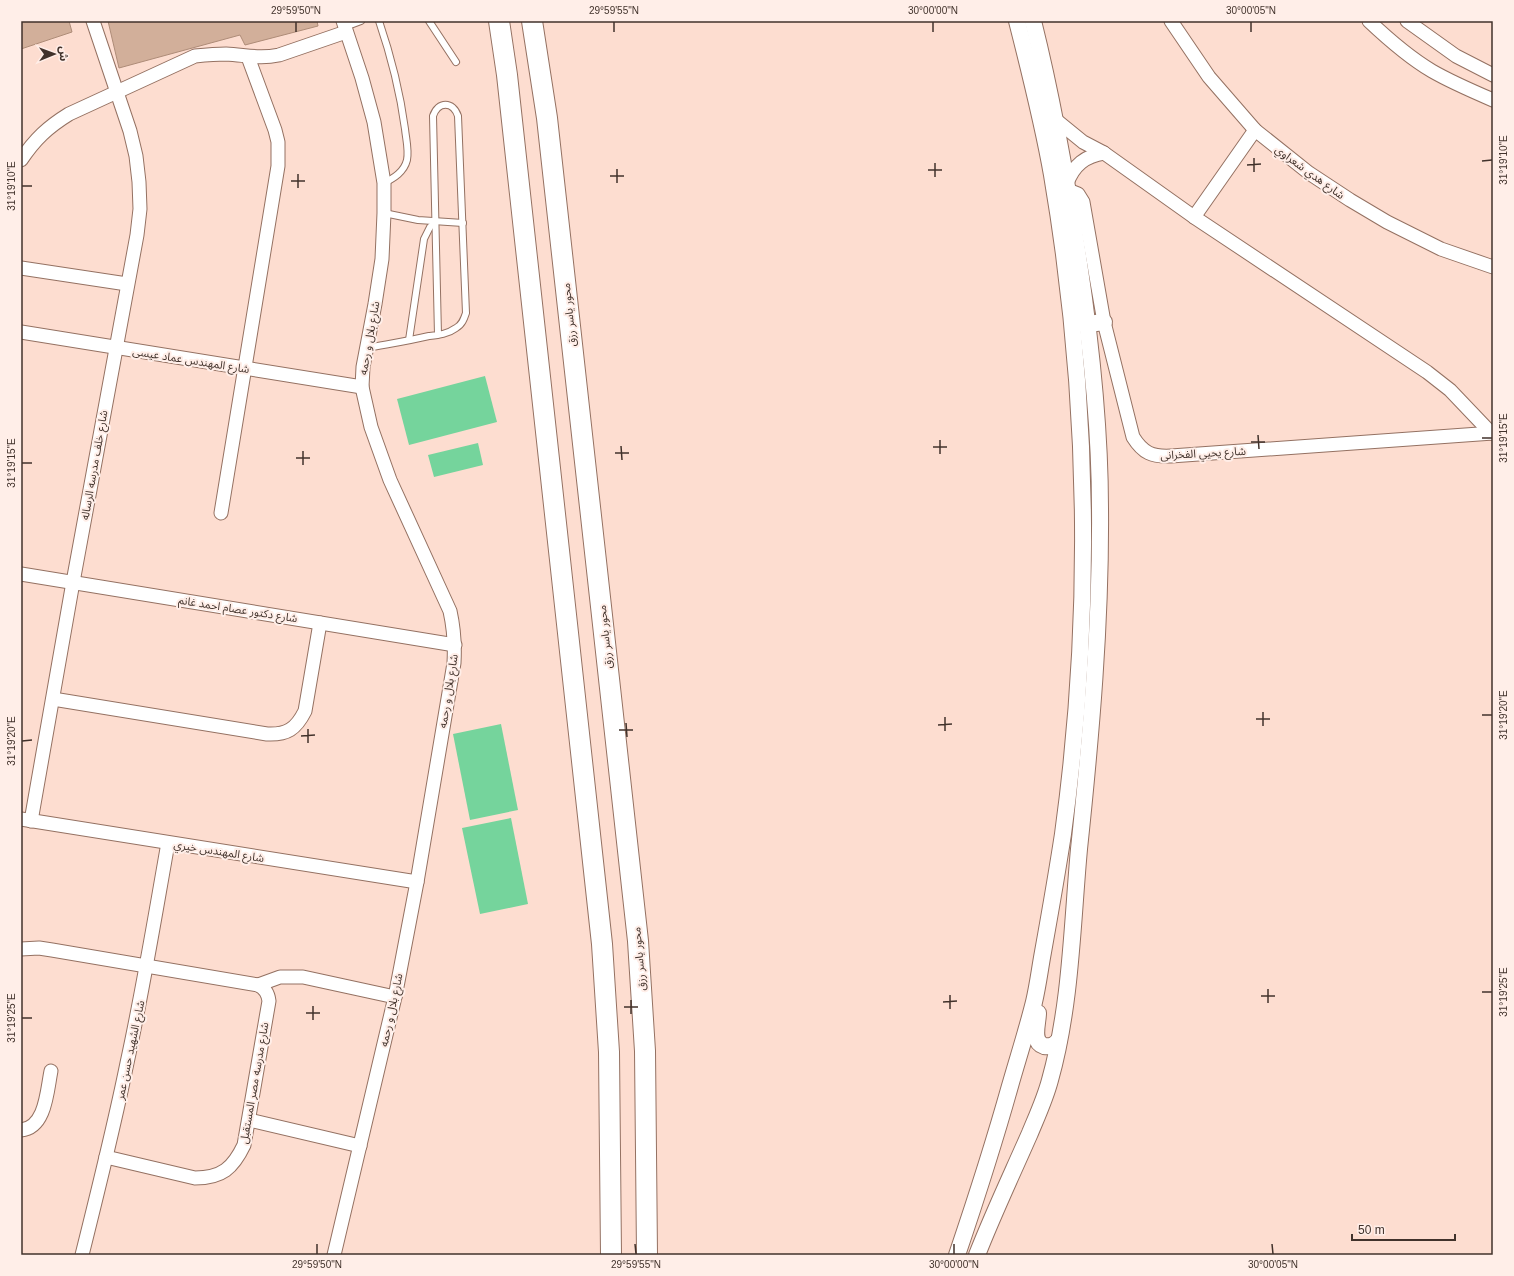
<svg xmlns="http://www.w3.org/2000/svg" width="1514" height="1276" viewBox="0 0 1514 1276" font-family="Helvetica,'Noto Sans Arabic',sans-serif">
	<style>
		.green { fill: #75d49c }
		.building { fill: #d2af9a; stroke: #ae8c78 }
		.lines { fill: none; stroke-linecap: round; stroke-linejoin: round }
		.service-casing { stroke: #947162; stroke-width: 8 }
		.minor-casing { stroke: #947162; stroke-width: 15 }
		.tertiary-casing { stroke: #947162; stroke-width: 18 }
		.primary-casing { stroke: #947162; stroke-width: 22 }
		.service { stroke: #fff; stroke-width: 6 }
		.minor { stroke: #fff; stroke-width: 13 }
		.tertiary { stroke: #fff; stroke-width: 16 }
		.primary { stroke: #fff; stroke-width: 20 }
		.ticks { fill: none; stroke: #41322b; stroke-width: 1.5 }
		.labels { text-anchor: middle; dominant-baseline: central; stroke-width: 4; stroke-linejoin: round; paint-order: stroke }
		.street-label { font-size: 11px; fill: #41322b; stroke: #ffeee8 }
		.neatline { fill: none; stroke: #41322b; stroke-width: 1.5 }
		.ticks-label { font-size: 10px; text-anchor: middle; fill: #41322b }
	</style>
	<rect width="100%" height="100%" fill="#fdddd0"/>
	<g class="green">
		<polygon points="485,376 497,422 409,445 397,399"/>
		<polygon points="478,443 483,465 434,477 428,455"/>
		<polygon points="501,724 518,810 470,820 453,734"/>
		<polygon points="511,818 528,904 480,914 462,828"/>
	</g>
	<g class="building">
		<polygon points="21,21 69,21 72,32 21,49"/>
		<polygon points="108,21 317,21 318,26 245,45 240,35 119,68"/>
	</g>
	<g class="lines">
		<defs>
			<g id="service">
				<path d="M 379,21 C 391,56 400,92 405,129 C 406,139 409,150 407,160 C 404,172 394,178 384,183"/>
				<polyline points="429,21 456,62"/>
				<polyline points="345,27 361,21"/>
				<polyline points="384,213 418,220 463,223"/>
				<polyline points="409,340 424,239 430,227 436,222"/>
				<path d="M 367,348 C 388,344 408,341 429,336 C 438,335 448,334 456,328 C 462,325 464,319 466,313 L 458,116 C 453,101 438,101 433,116 L 438,335"/>
			</g>
			<g id="minor">
				<polyline points="1171,21 1209,77 1255,130 1309,173 1350,200 1387,222 1441,249 1493,267"/>
				<path d="M 1369,21 C 1387,38 1410,58 1432,71 C 1451,82 1472,91 1493,100"/>
				<polyline points="1407,21 1456,56 1493,75"/>
				<polyline points="1056,120 1083,142 1104,153 1194,217 1427,372 1450,390 1491,433"/>
				<path d="M 21,160 C 35,139 48,127 69,114 L 195,56 C 205,55 216,54 226,54 C 246,55 259,59 279,55 L 346,32"/>
				<path d="M 1067,183 C 1074,165 1085,156 1104,153"/>
				<path d="M 1068,190 L 1078,194 L 1083,202 L 1104,322 L 1133,437 C 1143,453 1152,457 1171,456 L 1493,433"/>
				<polyline points="1194,217 1255,130"/>
				<polyline points="21,268 127,284"/>
				<polyline points="21,332 362,387"/>
				<polyline points="221,513 278,166 278,142 275,130 248,57"/>
				<polyline points="21,574 455,645"/>
				<path d="M 53,699 L 267,734 C 287,735 296,729 305,711 L 320,623"/>
				<polyline points="21,819 417,882"/>
				<polyline points="31,821 73,582 137,235 140,209 139,182 136,156 130,131 93,21"/>
				<path d="M 21,949 L 39,948 L 52,950 L 258,985 C 265,988 268,993 269,1001 L 244,1145 C 233,1168 222,1178 195,1178 L 106,1157"/>
				<polyline points="258,985 280,977 303,977 395,997"/>
				<polyline points="249,1120 360,1146"/>
				<path d="M 21,1130 C 46,1128 47,1090 51,1071"/>
				<path d="M 82,1255 C 98,1191 114,1127 127,1063 C 143,990 155,916 168,843"/>
				<path d="M 334,1255 L 395,997 L 417,882 L 454,663 C 455,645 454,629 450,611 L 390,480 L 371,427 L 362,387 L 363,367 L 375,304 L 382,259 L 384,213 L 384,183 L 374,122 L 362,78 L 343,21"/>
			</g>
			<g id="tertiary">
				<polyline points="1088,324 1104,322"/>
				<path d="M 1038,1013 C 1038,1023 1031,1042 1044,1046 C 1051,1047 1055,1045 1059,1040"/>
				<path d="M 957,1255 C 976,1199 994,1143 1010,1086 C 1018,1058 1027,1030 1034,1002 C 1038,985 1040,968 1043,952 C 1050,913 1057,873 1063,834 C 1093,615 1089,393 1052,175 C 1043,123 1030,72 1017,21"/>
				<path d="M 977,1255 C 993,1214 1012,1174 1030,1133 C 1037,1116 1045,1099 1050,1080 C 1071,1005 1072,926 1079,849 C 1091,735 1101,622 1100,508 C 1100,426 1091,344 1079,263 C 1067,181 1053,101 1033,21"/>
			</g>
			<g id="primary">
				<polyline points="499,21 507,75 602,944 609,1052 611,1255"/>
				<polyline points="532,21 547,118 638,941 645,1051 647,1255"/>
			</g>
		</defs>
		<use href="#service" class="service-casing"/>
		<use href="#minor" class="minor-casing"/>
		<use href="#tertiary" class="tertiary-casing"/>
		<use href="#primary" class="primary-casing"/>
		<use href="#service" class="service"/>
		<use href="#minor" class="minor"/>
		<use href="#tertiary" class="tertiary"/>
		<use href="#primary" class="primary"/>
	</g>
	<path class="ticks" d="M 296,22 L 296,32M 614,22 L 614,32M 933,22 L 933,32M 1251,22 L 1251,32M 1254,158 L 1254,172M 1482,161 L 1492,160M 935,163 L 935,177M 1247,165 L 1261,164M 617,169 L 617,183M 928,170 L 942,170M 298,174 L 298,188M 610,176 L 624,176M 291,181 L 305,181M 22,186 L 32,186M 1258,435 L 1259,449M 1482,438 L 1492,438M 940,440 L 940,454M 1251,442 L 1265,442M 621,446 L 622,460M 933,447 L 947,447M 303,451 L 303,465M 615,453 L 629,453M 296,458 L 310,458M 22,463 L 32,463M 1263,712 L 1263,726M 1482,715 L 1492,715M 945,717 L 945,731M 1256,719 L 1270,719M 626,723 L 627,737M 938,725 L 952,724M 308,729 L 308,743M 619,730 L 633,730M 301,736 L 315,735M 22,741 L 32,740M 1268,989 L 1268,1003M 1482,992 L 1492,992M 950,995 L 950,1009M 1261,996 L 1275,996M 631,1000 L 631,1014M 943,1002 L 957,1001M 313,1006 L 313,1020M 624,1007 L 638,1007M 306,1013 L 320,1013M 22,1018 L 32,1018M 317,1244 L 317,1254M 635,1244 L 636,1254M 954,1244 L 954,1254M 1272,1244 L 1273,1254"/>
	<g class="labels">
		<g class="street-label">
			<text transform="translate(1310 172) rotate(36)">شارع هدي شعراوي</text>
			<text transform="translate(569 315) rotate(-96)">محور ياسر رزق</text>
			<text transform="translate(369 338) rotate(-80)">شارع بلال و رحمه</text>
			<text transform="translate(191 360) rotate(9)">شارع المهندس عماد عيسى</text>
			<text transform="translate(1203 453) rotate(-3)">شارع يحيي الفخرانى</text>
			<text transform="translate(94 465) rotate(-80)">شارع خلف مدرسه الرساله</text>
			<text transform="translate(238 609) rotate(9)">شارع دكتور عصام احمد غانم</text>
			<text transform="translate(605 637) rotate(-96)">محور ياسر رزق</text>
			<text transform="translate(448 691) rotate(-81)">شارع بلال و رحمه</text>
			<text transform="translate(219 851) rotate(9)">شارع المهندس خيري</text>
			<text transform="translate(639 959) rotate(-95)">محور ياسر رزق</text>
			<text transform="translate(391 1010) rotate(-78)">شارع بلال و رحمه</text>
			<text transform="translate(130 1050) rotate(-78)">شارع الشهيد حسن عمر</text>
			<text transform="translate(254 1083) rotate(-80)">شارع مدرسه مصر المستقبل</text>
		</g>
	</g>
	<rect width="1514" height="1276" fill="none" stroke="#ffeee8" stroke-width="44"/>
	<g transform="translate(54 54) rotate(89)" stroke="#ffeee8" stroke-width="3" paint-order="stroke">
	<path d="M0-3L7 15L0 10L-7 15Z" fill="#41322b"/>
	<text y="-6" font-size="11" font-weight="bold" text-anchor="middle" fill="#41322b">ش</text>
	</g>
	<path d="M1352 1234v6h103v-6" fill="none" stroke="#41322b" stroke-width="2"/>
	<text x="1358" y="1234" font-size="12" fill="#41322b" stroke="#ffeee8" stroke-width="3" paint-order="stroke">50 m</text>
	<rect x="22" y="22" width="1470" height="1232" class="neatline"/>
	<g class="ticks-label">
		<text x="296" y="14">29°59'50"N</text>
		<text x="614" y="14">29°59'55"N</text>
		<text x="933" y="14">30°00'00"N</text>
		<text x="1251" y="14">30°00'05"N</text>
		<text transform="translate(1503 160) rotate(-90)" y="4">31°19'10"E</text>
		<text transform="translate(11 186) rotate(-90)" y="4">31°19'10"E</text>
		<text transform="translate(1503 438) rotate(-90)" y="4">31°19'15"E</text>
		<text transform="translate(11 463) rotate(-90)" y="4">31°19'15"E</text>
		<text transform="translate(1503 715) rotate(-90)" y="4">31°19'20"E</text>
		<text transform="translate(11 741) rotate(-90)" y="4">31°19'20"E</text>
		<text transform="translate(1503 992) rotate(-90)" y="4">31°19'25"E</text>
		<text transform="translate(11 1018) rotate(-90)" y="4">31°19'25"E</text>
		<text x="317" y="1268">29°59'50"N</text>
		<text x="636" y="1268">29°59'55"N</text>
		<text x="954" y="1268">30°00'00"N</text>
		<text x="1273" y="1268">30°00'05"N</text>
	</g>
</svg>
